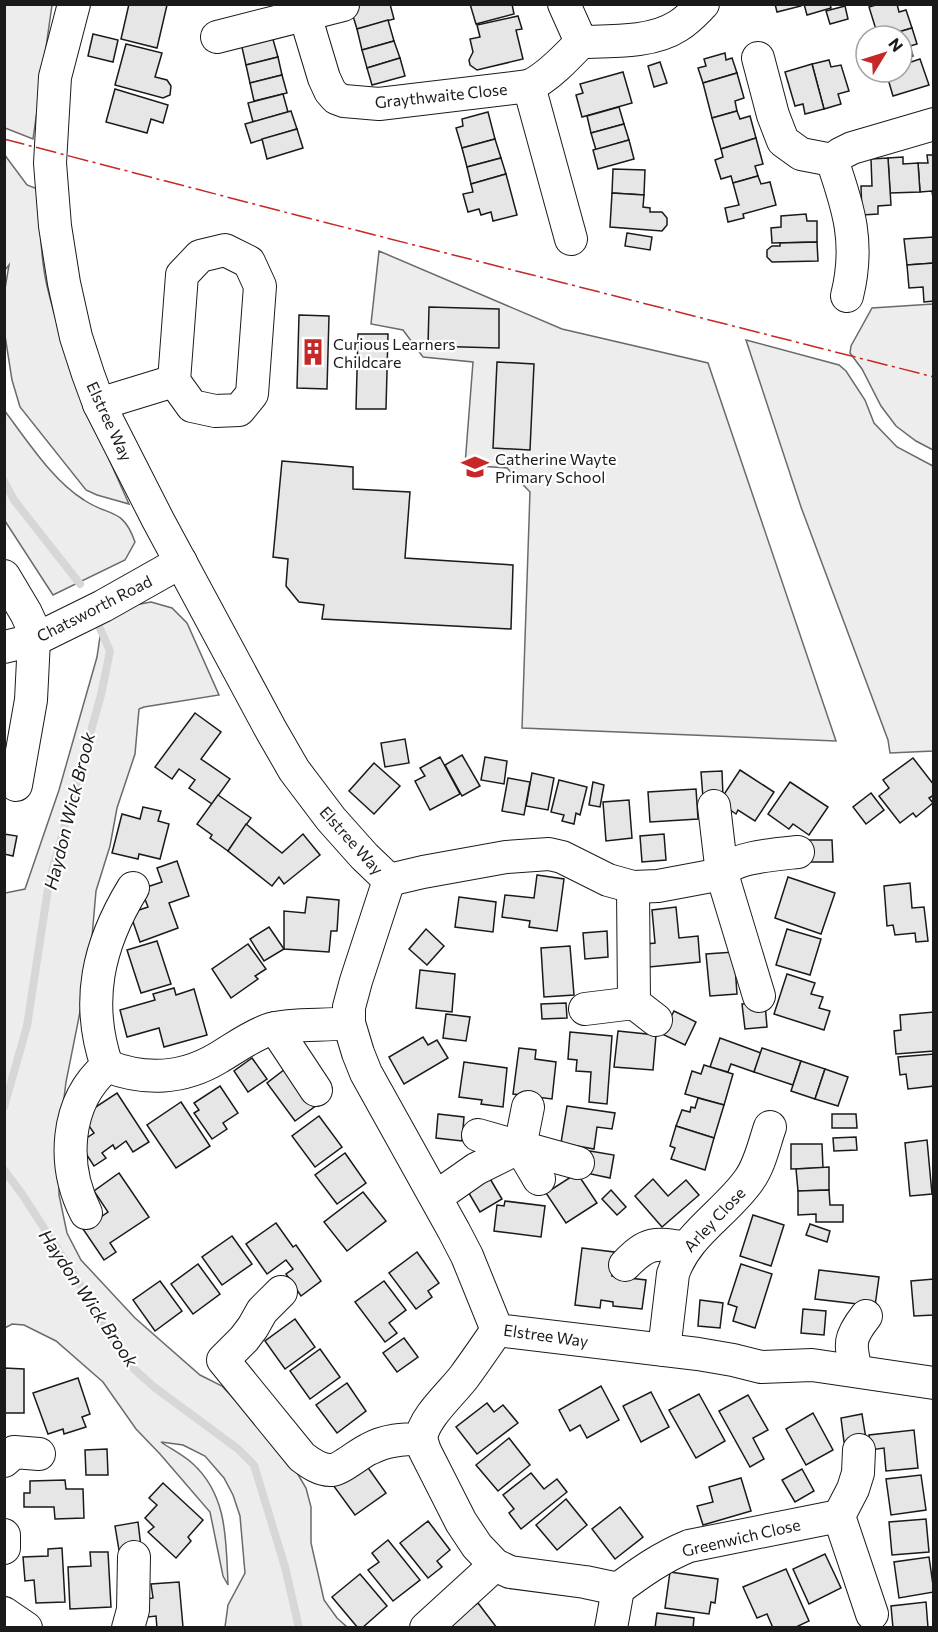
<svg xmlns="http://www.w3.org/2000/svg" width="938" height="1632" viewBox="0 0 938 1632" font-family="Commissioner,sans-serif">
	<style>
		.green { fill: #ededed; stroke: #6a6a6a; stroke-width: 1.5 }
		.lines { fill: none; stroke-linecap: round; stroke-linejoin: round }
		.stream { stroke: #d7d7d7; stroke-width: 8 }
		.building { fill: #e6e6e6; stroke: #1a1a1a; stroke-width: 1.5 }
		.minor-casing { stroke: #1a1a1a; stroke-width: 34 }
		.minor { stroke: #fff; stroke-width: 32 }
		.power { stroke: #c62828; stroke-width: 1.5; stroke-dasharray: 21 4.5 3 4.5; stroke-linecap: butt }
		.labels { text-anchor: middle; dominant-baseline: central; stroke-width: 4.5; stroke-linejoin: round; paint-order: stroke }
		.street-label { font-size: 16px; fill: #1a1a1a; stroke: #fff }
		.poi-label { font-size: 16px; fill: #1a1a1a; stroke: #fff; text-anchor: start }
		.water-label { font-size: 18px; font-style: italic; fill: #1a1a1a; stroke: #fff }
	</style>
	<rect width="100%" height="100%" fill="#fff"/>
	<g class="green">
		<polygon points="4,5 52,5 33,139 5,128"/>
		<path d="M 4,154 L 27,185 L 40,190 C 40,222 40,255 47,286 C 65,361 97,433 129,504 L 97,495 L 86,490 L 20,407 L 12,380 L 4,329 L 5,289 L 9,265 L 5,270 Z"/>
		<polygon points="379,251 562,329 708,363 836,741 522,728 530,492 507,468 465,465 473,362 423,357 403,330 371,324"/>
		<polygon points="933,304 934,304 933,450 916,441 896,426 881,406 862,369 850,353 851,346 872,308"/>
		<polygon points="746,340 839,365 846,371 865,400 874,423 897,447 933,466 933,751 890,753 888,740 801,507"/>
		<path d="M 4,410 C 27,440 52,480 84,500 C 109,517 123,507 135,542 L 125,560 L 53,595 L 5,521 Z"/>
		<path d="M 151,602 L 172,608 L 187,623 L 219,695 L 144,707 L 139,709 L 135,754 L 117,808 L 110,846 L 96,891 L 92,937 L 83,973 L 81,1007 L 66,1082 L 59,1138 L 59,1195 L 67,1233 L 81,1260 L 135,1318 L 200,1375 L 222,1386 L 276,1444 L 293,1466 L 306,1488 L 311,1507 L 311,1543 L 324,1600 L 337,1618 L 347,1627 L 225,1627 L 228,1605 L 245,1573 L 240,1516 L 233,1495 L 224,1478 L 205,1456 L 183,1445 L 161,1442 C 171,1449 183,1455 192,1463 C 228,1495 226,1541 228,1585 L 223,1576 L 210,1512 L 160,1454 L 136,1429 L 103,1382 L 56,1341 L 24,1325 L 12,1324 L 5,1328 L 5,893 L 25,889 L 59,790 L 97,657 L 102,623 L 135,605 Z"/>
	</g>
	<g class="lines">
		<g class="stream">
			<polyline points="4,481 14,500 80,584"/>
			<polyline points="4,1107 27,1026 49,882 101,695 110,651 98,624"/>
			<polyline points="4,1170 22,1194 78,1281 96,1315 134,1369 154,1387 238,1449 254,1465 285,1567 299,1628"/>
		</g>
	</g>
	<g class="building">
		<polygon points="129,4 167,5 157,48 121,39"/>
		<polygon points="355,4 390,4 394,19 357,29 350,6"/>
		<polygon points="470,4 512,4 514,14 476,24"/>
		<polygon points="775,4 801,4 801,6 777,12"/>
		<polygon points="804,4 830,4 831,8 807,15"/>
		<polygon points="879,4 897,4 899,12 906,10 912,28 885,36 878,36 869,7"/>
		<polygon points="845,6 848,19 830,24 826,11"/>
		<polygon points="518,16 522,29 516,30 523,59 477,70 470,65 469,60 473,52 470,39 480,37 477,25"/>
		<polygon points="388,20 394,41 362,50 357,29"/>
		<polygon points="912,28 917,44 910,46 913,56 902,60 902,36 885,36"/>
		<polygon points="93,34 118,40 113,62 88,56"/>
		<polygon points="272,36 278,57 246,65 241,43"/>
		<polygon points="394,41 400,58 367,68 362,50"/>
		<polygon points="126,44 162,53 155,77 167,80 171,86 170,95 163,98 115,85"/>
		<polygon points="725,53 726,60 732,58 737,73 703,83 698,68 706,66 704,59"/>
		<polygon points="278,57 282,75 250,83 246,65"/>
		<polygon points="400,58 405,76 372,85 367,68"/>
		<polygon points="920,59 929,85 893,96 886,72 902,72 902,65"/>
		<polygon points="829,60 831,67 841,65 849,91 838,94 841,104 824,109 812,64"/>
		<polygon points="660,62 667,83 654,87 648,66"/>
		<polygon points="812,64 824,109 805,114 803,104 795,106 785,72"/>
		<polygon points="623,72 632,103 582,117 576,95 583,93 580,84"/>
		<polygon points="737,73 744,98 735,101 737,111 712,118 703,83"/>
		<polygon points="282,75 287,93 254,101 250,83"/>
		<polygon points="115,89 168,105 163,123 151,119 147,133 106,122"/>
		<polygon points="283,94 288,112 253,122 248,103"/>
		<polygon points="619,107 624,124 591,133 587,116"/>
		<polygon points="291,111 297,129 251,143 245,124"/>
		<polygon points="737,111 740,119 750,116 756,138 721,149 712,118"/>
		<polygon points="488,112 495,139 462,148 456,128 463,126 462,119"/>
		<polygon points="624,124 629,140 596,150 591,133"/>
		<polygon points="297,129 303,148 267,159 262,139"/>
		<polygon points="756,138 763,164 755,166 758,176 733,183 731,176 721,179 715,160 723,157 721,149"/>
		<polygon points="495,139 501,158 467,167 462,148"/>
		<polygon points="629,140 634,159 598,169 593,150"/>
		<polygon points="927,155 934,155 934,205 932,191 920,192 918,163 928,163"/>
		<polygon points="903,157 903,164 918,163 920,192 890,193 888,158"/>
		<polygon points="501,158 506,174 471,184 467,167"/>
		<polygon points="888,158 891,205 878,206 878,214 862,215 861,186 872,186 871,159"/>
		<polygon points="613,169 645,170 644,195 612,193"/>
		<polygon points="506,174 517,215 493,221 491,212 481,215 479,209 468,212 463,194 473,192 471,184"/>
		<polygon points="758,176 761,184 770,182 776,205 743,214 744,218 728,222 725,208 739,205 733,183"/>
		<polygon points="612,193 644,195 643,207 650,208 650,212 662,212 667,218 667,225 662,231 610,227"/>
		<polygon points="806,214 807,221 817,221 817,242 772,243 771,228 781,227 781,216"/>
		<polygon points="627,233 652,237 650,250 625,246"/>
		<polygon points="934,237 934,263 907,265 904,239"/>
		<polygon points="817,242 818,261 772,262 767,257 767,250 772,246 780,246 780,243"/>
		<polygon points="934,263 934,301 924,302 923,287 909,288 907,265"/>
		<polygon points="429,307 499,309 499,348 428,346"/>
		<polygon points="299,315 329,316 327,389 297,388"/>
		<polygon points="358,334 388,334 386,409 356,409"/>
		<polygon points="497,362 534,364 530,450 493,448"/>
		<polygon points="282,461 353,467 353,489 410,492 405,558 513,565 511,629 322,619 324,605 299,602 286,586 288,559 273,557"/>
		<polygon points="195,713 221,732 201,759 230,779 212,804 189,788 195,780 179,769 172,779 155,767"/>
		<polygon points="405,739 409,763 385,767 381,743"/>
		<polygon points="462,755 480,786 462,796 445,765"/>
		<polygon points="440,757 460,794 430,810 415,781 425,776 420,768"/>
		<polygon points="485,757 507,761 504,784 481,780"/>
		<polygon points="913,758 934,785 934,795 929,798 933,803 916,817 913,813 900,823 879,796 889,788 883,780"/>
		<polygon points="374,763 400,786 374,814 349,791"/>
		<polygon points="740,770 774,792 755,821 738,810 736,814 719,802"/>
		<polygon points="722,771 723,797 703,798 701,772"/>
		<polygon points="532,773 554,778 548,810 526,806"/>
		<polygon points="508,778 530,782 524,815 502,811"/>
		<polygon points="559,780 587,787 580,815 576,813 574,824 562,821 564,815 551,812"/>
		<polygon points="593,782 604,785 600,807 589,805"/>
		<polygon points="790,782 828,807 809,835 793,824 789,829 768,814"/>
		<polygon points="696,789 698,819 650,822 648,792"/>
		<polygon points="871,793 884,810 866,824 853,807"/>
		<polygon points="218,795 251,818 228,851 210,838 212,835 197,824"/>
		<polygon points="629,800 632,838 606,841 603,802"/>
		<polygon points="143,807 161,811 158,821 169,824 160,859 139,854 138,859 112,853 122,814 140,819"/>
		<polygon points="246,824 282,853 303,834 320,855 284,884 279,877 272,886 228,851"/>
		<polygon points="4,834 17,836 13,856 4,854"/>
		<polygon points="664,834 666,860 642,862 640,836"/>
		<polygon points="808,840 832,840 833,862 809,862"/>
		<polygon points="177,861 189,896 169,903 178,928 140,942 130,913 148,907 141,889 162,882 157,868"/>
		<polygon points="537,875 564,879 557,931 529,927 530,921 502,917 505,895 534,898"/>
		<polygon points="788,877 835,893 821,934 775,918"/>
		<polygon points="910,883 912,908 924,907 928,941 916,942 915,933 895,935 893,925 887,926 884,886"/>
		<polygon points="307,897 339,900 337,931 331,931 329,952 284,949 284,911 305,913"/>
		<polygon points="459,897 496,902 493,932 455,927"/>
		<polygon points="676,907 679,938 698,936 700,962 649,967 646,944 655,943 652,910"/>
		<polygon points="269,927 284,949 264,961 250,939"/>
		<polygon points="426,929 444,946 427,965 409,949"/>
		<polygon points="787,929 821,939 810,975 776,965"/>
		<polygon points="607,931 608,957 585,959 583,933"/>
		<polygon points="157,941 171,984 141,993 127,950"/>
		<polygon points="248,944 266,969 255,976 258,979 231,998 212,969"/>
		<polygon points="570,946 574,995 544,997 541,948"/>
		<polygon points="734,952 737,994 710,996 706,954"/>
		<polygon points="420,970 455,974 452,1012 416,1008"/>
		<polygon points="787,974 815,983 811,994 823,997 819,1008 830,1011 824,1030 774,1014"/>
		<polygon points="174,988 176,995 194,989 207,1035 164,1047 159,1028 127,1037 120,1010 155,1000 153,994"/>
		<polygon points="566,1003 567,1018 542,1019 541,1004"/>
		<polygon points="765,1003 767,1027 745,1029 742,1004"/>
		<polygon points="674,1011 696,1022 685,1045 662,1034"/>
		<polygon points="934,1012 934,1051 896,1054 894,1031 901,1030 900,1015"/>
		<polygon points="446,1014 470,1017 466,1041 443,1038"/>
		<polygon points="618,1031 656,1035 653,1070 614,1067"/>
		<polygon points="570,1032 612,1036 607,1104 589,1102 591,1072 576,1071 577,1060 568,1059"/>
		<polygon points="423,1037 428,1045 437,1040 448,1058 404,1084 389,1057"/>
		<polygon points="720,1038 761,1053 754,1072 731,1064 728,1072 710,1067"/>
		<polygon points="519,1048 536,1050 535,1059 556,1062 552,1099 513,1094"/>
		<polygon points="762,1048 801,1061 793,1085 754,1072"/>
		<polygon points="934,1054 934,1086 908,1089 906,1074 900,1075 898,1057"/>
		<polygon points="252,1058 267,1079 248,1092 234,1071"/>
		<polygon points="801,1061 825,1069 815,1099 791,1091"/>
		<polygon points="464,1062 507,1068 503,1107 481,1104 482,1100 459,1097"/>
		<polygon points="704,1065 733,1074 724,1105 685,1094 692,1071 701,1074"/>
		<polygon points="289,1066 317,1105 295,1121 267,1083"/>
		<polygon points="825,1069 848,1077 838,1106 815,1099"/>
		<polygon points="220,1086 238,1113 223,1123 227,1129 212,1139 194,1113 199,1110 194,1103"/>
		<polygon points="117,1093 149,1142 133,1152 126,1141 115,1149 113,1145 102,1153 106,1158 94,1166 79,1143 94,1133 82,1116"/>
		<polygon points="698,1098 724,1105 714,1138 676,1126 682,1110 690,1112 691,1107 695,1108"/>
		<polygon points="181,1102 210,1146 176,1168 147,1125"/>
		<polygon points="567,1106 615,1113 612,1129 597,1127 594,1149 561,1143"/>
		<polygon points="438,1114 464,1117 462,1141 436,1138"/>
		<polygon points="832,1114 856,1114 857,1128 832,1128"/>
		<polygon points="319,1116 342,1147 315,1167 292,1136"/>
		<polygon points="676,1126 714,1138 705,1170 671,1159 675,1148 670,1146"/>
		<polygon points="856,1137 857,1150 834,1151 833,1138"/>
		<polygon points="927,1140 932,1194 910,1196 905,1143"/>
		<polygon points="791,1144 822,1144 823,1168 791,1169"/>
		<polygon points="590,1151 614,1155 610,1178 586,1173"/>
		<polygon points="345,1153 366,1183 337,1204 315,1175"/>
		<polygon points="829,1167 829,1190 798,1191 796,1169"/>
		<polygon points="119,1173 149,1217 110,1243 116,1252 104,1260 83,1229 108,1212 94,1191"/>
		<polygon points="577,1173 597,1203 566,1223 546,1193"/>
		<polygon points="489,1177 502,1199 480,1212 467,1190"/>
		<polygon points="653,1179 668,1196 686,1180 699,1195 662,1227 635,1196"/>
		<polygon points="611,1190 626,1207 617,1215 602,1199"/>
		<polygon points="829,1190 830,1205 843,1205 843,1222 816,1222 816,1214 798,1215 798,1191"/>
		<polygon points="363,1192 386,1221 347,1251 324,1222"/>
		<polygon points="505,1201 545,1206 541,1237 494,1231 497,1205 504,1206"/>
		<polygon points="753,1215 784,1225 771,1266 740,1256"/>
		<polygon points="276,1223 293,1247 296,1245 321,1281 301,1296 286,1274 293,1269 286,1260 267,1274 246,1244"/>
		<polygon points="810,1224 830,1231 827,1242 806,1235"/>
		<polygon points="232,1236 252,1264 222,1285 202,1257"/>
		<polygon points="582,1248 614,1252 612,1276 646,1280 642,1309 613,1306 613,1302 601,1300 600,1308 575,1305"/>
		<polygon points="417,1252 439,1283 428,1291 432,1297 416,1309 389,1273"/>
		<polygon points="198,1264 220,1294 193,1314 171,1284"/>
		<polygon points="741,1264 772,1274 755,1328 733,1321 737,1307 728,1304"/>
		<polygon points="819,1270 879,1277 875,1306 815,1299"/>
		<polygon points="934,1279 934,1315 914,1316 911,1281"/>
		<polygon points="160,1281 182,1311 155,1331 133,1300"/>
		<polygon points="384,1281 406,1310 389,1323 397,1333 385,1342 355,1302"/>
		<polygon points="700,1300 723,1303 720,1328 698,1326"/>
		<polygon points="803,1309 826,1311 824,1335 801,1333"/>
		<polygon points="295,1319 315,1347 285,1369 265,1341"/>
		<polygon points="404,1338 418,1357 397,1372 383,1353"/>
		<polygon points="320,1349 340,1377 310,1399 290,1371"/>
		<polygon points="4,1368 24,1369 24,1413 4,1413"/>
		<polygon points="78,1378 90,1414 82,1417 86,1427 64,1434 63,1429 48,1434 33,1393"/>
		<polygon points="347,1383 366,1411 337,1433 316,1405"/>
		<polygon points="601,1386 619,1420 587,1438 580,1425 570,1431 559,1410"/>
		<polygon points="651,1392 669,1427 641,1442 623,1406"/>
		<polygon points="699,1394 725,1441 696,1458 669,1410"/>
		<polygon points="748,1395 768,1430 753,1438 764,1459 750,1467 719,1411"/>
		<polygon points="487,1403 494,1412 503,1405 518,1423 477,1454 456,1427"/>
		<polygon points="813,1413 833,1450 806,1465 786,1429"/>
		<polygon points="862,1414 866,1439 844,1442 841,1418"/>
		<polygon points="914,1430 918,1468 886,1471 884,1448 870,1450 869,1435"/>
		<polygon points="509,1438 530,1465 498,1491 476,1465"/>
		<polygon points="107,1449 108,1475 86,1475 85,1450"/>
		<polygon points="364,1462 386,1493 355,1515 333,1485"/>
		<polygon points="802,1469 814,1491 795,1502 782,1480"/>
		<polygon points="531,1473 544,1489 557,1479 567,1492 521,1529 509,1513 514,1509 503,1495"/>
		<polygon points="921,1475 926,1510 891,1515 886,1479"/>
		<polygon points="741,1478 751,1511 703,1525 697,1506 713,1502 709,1487"/>
		<polygon points="65,1480 66,1489 83,1489 84,1518 55,1519 54,1507 24,1507 24,1493 30,1493 30,1481"/>
		<polygon points="163,1483 203,1520 188,1537 191,1541 176,1558 148,1532 154,1527 145,1518 157,1505 149,1498"/>
		<polygon points="566,1499 587,1525 557,1550 536,1525"/>
		<polygon points="620,1507 643,1537 615,1559 592,1529"/>
		<polygon points="926,1519 929,1552 892,1555 889,1522"/>
		<polygon points="428,1521 450,1550 437,1561 442,1567 428,1578 400,1543"/>
		<polygon points="138,1522 141,1547 119,1550 115,1526"/>
		<polygon points="388,1540 420,1580 393,1601 368,1570 379,1562 372,1553"/>
		<polygon points="62,1548 65,1602 36,1603 34,1580 25,1581 23,1557 48,1556 48,1549"/>
		<polygon points="90,1552 108,1552 111,1607 70,1609 68,1567 91,1566"/>
		<polygon points="825,1554 841,1588 809,1604 793,1569"/>
		<polygon points="929,1557 934,1592 899,1598 894,1562"/>
		<polygon points="786,1569 809,1621 794,1628 773,1628 767,1614 757,1618 743,1587"/>
		<polygon points="670,1572 718,1579 715,1603 711,1602 709,1614 665,1608"/>
		<polygon points="360,1574 387,1606 362,1628 358,1628 332,1597"/>
		<polygon points="179,1582 183,1627 157,1628 156,1616 148,1617 147,1599 153,1598 151,1584"/>
		<polygon points="926,1602 928,1628 893,1628 891,1606"/>
		<polygon points="478,1603 497,1628 452,1628 449,1625"/>
		<polygon points="657,1613 694,1618 693,1628 655,1628"/>
	</g>
	<g class="lines">
		<defs>
			<g id="minor">
				<polyline points="74,4 55,77 50,163 55,226 64,283 76,337 88,374 99,404 158,520 271,730 294,770 331,819 364,856 389,880 356,981 349,1007 349,1023 358,1053 366,1073 454,1231 467,1256 497,1330 698,1354 733,1360 761,1367 812,1365 934,1383"/>
				<path d="M 564,4 L 581,42 C 611,41 652,43 678,26 C 688,20 695,12 703,4"/>
				<polyline points="305,15 324,78 330,91 336,98 344,101 379,104 529,86"/>
				<polyline points="217,37 343,5"/>
				<polyline points="758,58 773,115 783,141 801,154 832,160"/>
				<path d="M 571,239 L 529,86 C 547,78 567,57 581,42"/>
				<path d="M 847,296 C 860,244 849,209 832,160 L 840,154 L 852,148 L 934,124"/>
				<polyline points="99,404 174,381 182,275 200,256 225,250 249,262 260,286 252,394 239,410 215,411 192,406 174,381"/>
				<polyline points="4,576 26,613 32,626 34,640 31,700 16,785"/>
				<polyline points="4,647 34,640 103,606 181,562"/>
				<path d="M 714,806 L 722,874 C 729,857 780,854 798,852"/>
				<polyline points="389,880 423,872 506,857 549,854 562,857 608,880 633,887 658,886 722,874 759,996"/>
				<polyline points="633,887 634,1003"/>
				<polyline points="585,1009 634,1003 656,1020"/>
				<polyline points="275,1028 316,1090"/>
				<path d="M 107,1066 C 145,1081 183,1079 218,1058 C 235,1048 252,1035 271,1029 C 293,1023 325,1026 349,1023"/>
				<polyline points="528,1107 520,1147 578,1163"/>
				<polyline points="478,1135 520,1147 539,1179"/>
				<polyline points="436,1197 476,1169 520,1147"/>
				<path d="M 86,1213 C 62,1166 64,1103 107,1066 C 85,1002 98,945 133,888"/>
				<path d="M 625,1265 C 647,1242 655,1242 686,1248"/>
				<path d="M 281,1292 L 262,1311 L 253,1327 L 244,1339 L 223,1360 L 302,1457 C 310,1463 321,1471 332,1470 C 341,1469 360,1453 369,1449 C 386,1440 403,1439 421,1439 C 423,1418 451,1394 464,1377 C 475,1362 486,1346 497,1330"/>
				<path d="M 664,1350 L 673,1274 C 686,1234 726,1213 749,1180 C 760,1165 764,1144 770,1127"/>
				<path d="M 856,1371 C 850,1344 848,1339 866,1316"/>
				<path d="M 421,1439 L 425,1451 L 461,1522 L 477,1546 L 495,1565 L 510,1572 L 585,1582 L 618,1589 C 641,1572 662,1557 689,1546 L 839,1516"/>
				<polyline points="859,1450 858,1473 853,1489 839,1516 872,1614"/>
				<polyline points="4,1461 14,1452 39,1454"/>
				<polyline points="4,1535 4,1548"/>
				<polyline points="4,1613 26,1628"/>
				<polyline points="128,1628 133,1610 134,1557"/>
				<polyline points="426,1628 495,1565"/>
				<polyline points="611,1628 618,1589"/>
			</g>
		</defs>
		<use href="#minor" class="minor-casing"/>
		<use href="#minor" class="minor"/>
		<polyline class="power" points="4,139 300,216 934,377"/>
	</g>
	<defs>
		<symbol id="building-bare" viewBox="-9 -9 18 18"><path d="M-4-6H4V6H1V3H-1V6H-4ZM-2.5-4.3h1.7v1.8h-1.7ZM.8-4.3h1.7v1.8H.8ZM-2.5-1h1.7V.8h-1.7ZM.8-1h1.7V.8H.8Z" fill="#c62828" stroke="#fff" stroke-width="2.5" paint-order="stroke"/></symbol>
		<symbol id="school-bare" viewBox="-9 -9 18 18"><path d="M0-5L7-2L0 1L-7-2ZM-4 1L0 2.5L4 1V4Q0 6-4 4Z" fill="#c62828" stroke="#fff" stroke-width="2.5" paint-order="stroke"/></symbol>
	</defs>
	<g fill-rule="evenodd">
		<use href="#building-bare" x="294" y="333" width="38" height="38"/>
		<use href="#school-bare" x="456" y="448" width="38" height="38"/>
	</g>
	<g class="labels">
		<g class="street-label">
			<text transform="translate(441 95) rotate(-6)">Graythwaite Close</text>
			<text transform="translate(110 421) rotate(65)">Elstree Way</text>
			<text transform="translate(94 608) rotate(-27)">Chatsworth Road</text>
			<text transform="translate(352 840) rotate(48)">Elstree Way</text>
			<text transform="translate(714 1219) rotate(-47)">Arley Close</text>
			<text transform="translate(546 1335) rotate(8)">Elstree Way</text>
			<text transform="translate(741 1537) rotate(-13)">Greenwich Close</text>
		</g>
		<g class="poi-label">
			<text x="333" y="343">Curious Learners<tspan x="333" dy="18">Childcare</tspan></text>
			<text x="495" y="458">Catherine Wayte<tspan x="495" dy="18">Primary School</tspan></text>
		</g>
		<g class="water-label">
			<text transform="translate(69 811) rotate(-76)">Haydon Wick Brook</text>
			<text transform="translate(89 1298) rotate(56)">Haydon Wick Brook</text>
		</g>
	</g>
	<rect width="938" height="1632" fill="none" stroke="#1a1a1a" stroke-width="12"/>
	<g transform="translate(884 54) rotate(52)"><circle r="28" fill="#ffffff" stroke="#a3a3a3" stroke-width="1.5"/>
	<path d="M0-4.5L10 22L0 15L-10 22Z" fill="#c62828"/>
	<text y="-9" font-size="16" font-weight="bold" text-anchor="middle" fill="#1a1a1a">N</text>
	</g>
</svg>
